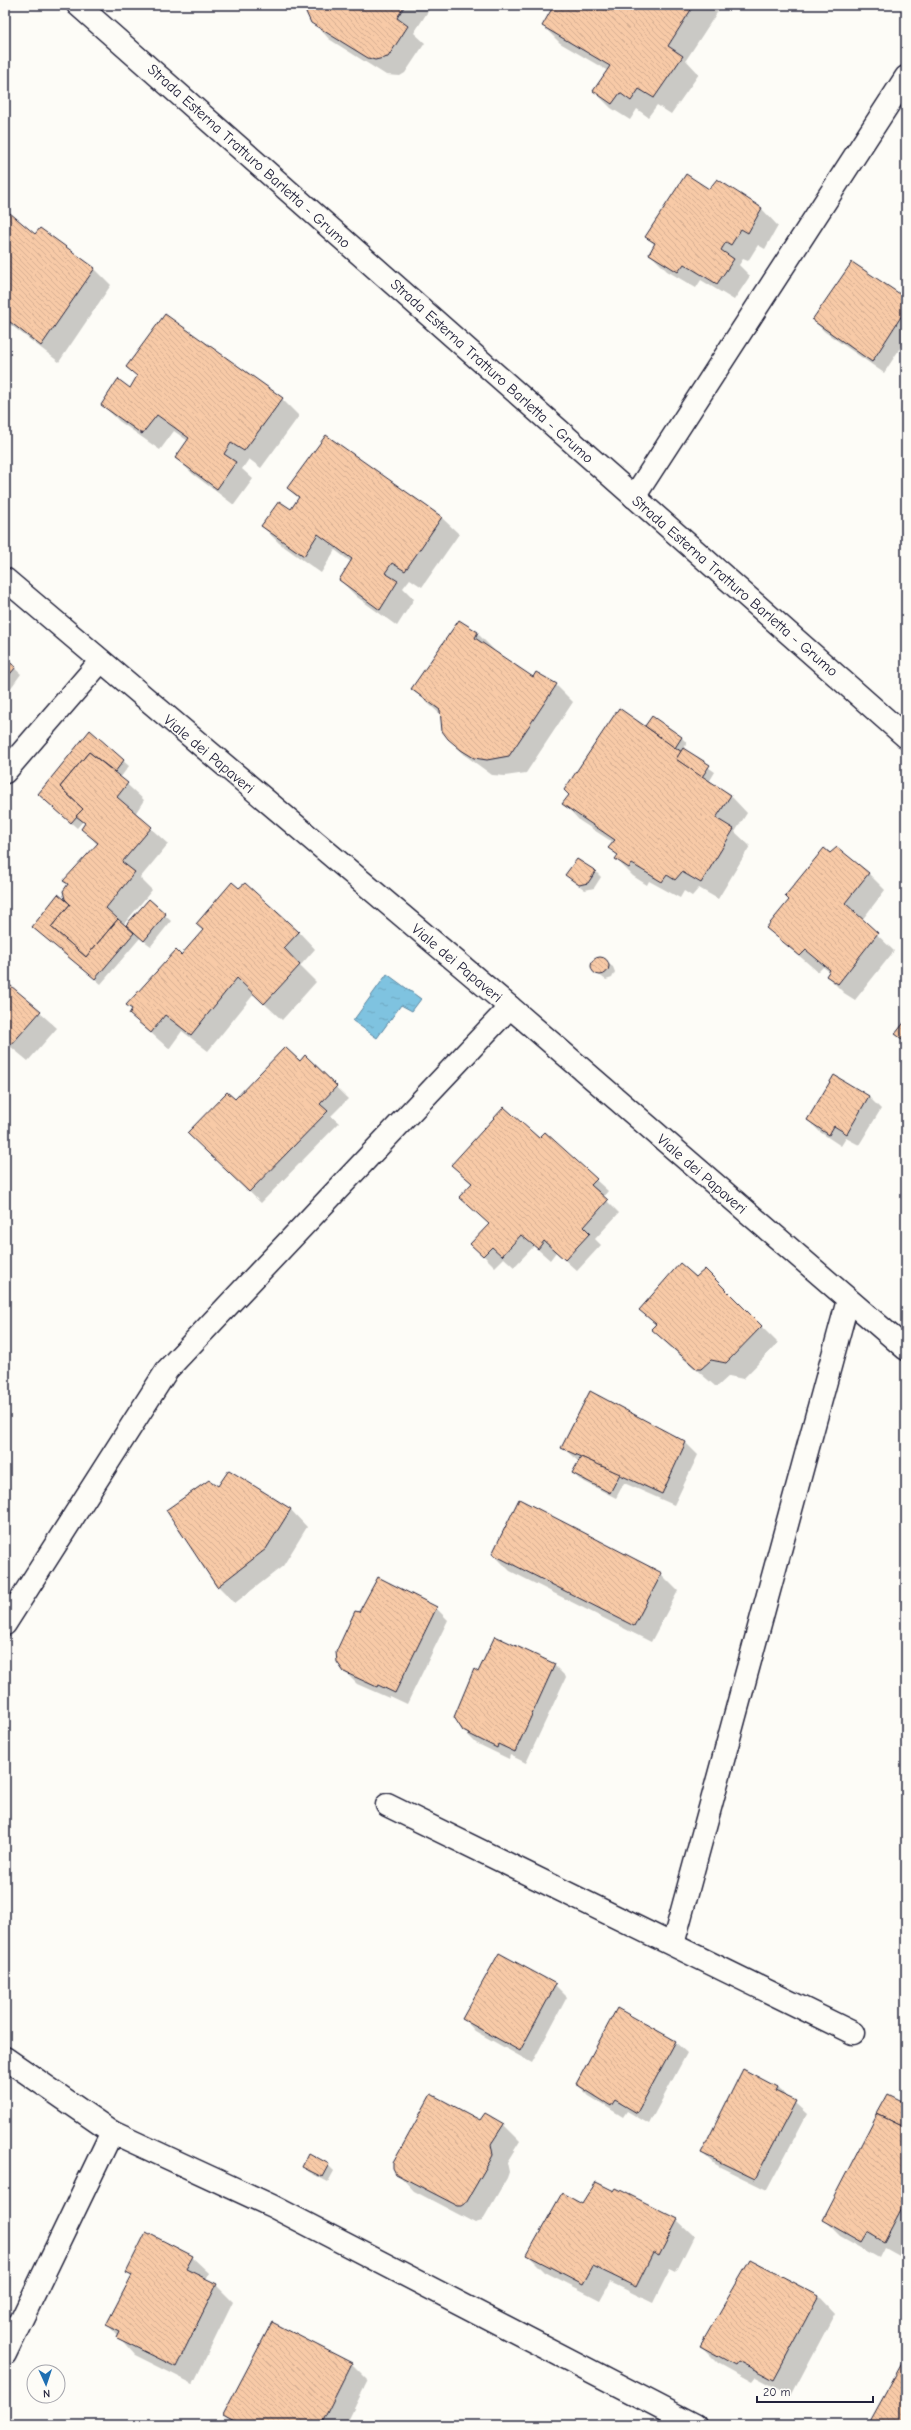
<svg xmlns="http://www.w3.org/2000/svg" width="911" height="2430" viewBox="0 0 911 2430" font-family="'Comic Neue',sans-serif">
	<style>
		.water { fill: url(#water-ripples); stroke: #5a839e }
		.shadow { fill: #0003 }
		.building { fill: url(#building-back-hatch); stroke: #22223b }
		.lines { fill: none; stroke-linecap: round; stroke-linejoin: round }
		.street-casing { stroke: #22223b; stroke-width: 25 }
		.secondary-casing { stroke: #22223b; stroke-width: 25 }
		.street { stroke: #fdfcf7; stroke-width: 22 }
		.secondary { stroke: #fdfcf7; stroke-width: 22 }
		.labels { text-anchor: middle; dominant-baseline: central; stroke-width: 3; stroke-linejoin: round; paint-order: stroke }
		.street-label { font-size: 15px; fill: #22223b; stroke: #fdfcf7 }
	</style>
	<defs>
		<pattern id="water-ripples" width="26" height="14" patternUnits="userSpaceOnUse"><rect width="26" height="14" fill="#7fc3e0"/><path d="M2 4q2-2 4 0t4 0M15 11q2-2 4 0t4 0" fill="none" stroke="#6da7c1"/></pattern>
		<pattern id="building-back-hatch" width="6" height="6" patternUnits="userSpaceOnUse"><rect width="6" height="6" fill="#f8caa7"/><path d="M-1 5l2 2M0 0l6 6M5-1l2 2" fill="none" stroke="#d4ad91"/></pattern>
	</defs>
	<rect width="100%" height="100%" fill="#fdfcf7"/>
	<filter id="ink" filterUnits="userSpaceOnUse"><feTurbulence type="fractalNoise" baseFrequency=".025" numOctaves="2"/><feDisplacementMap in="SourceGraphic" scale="8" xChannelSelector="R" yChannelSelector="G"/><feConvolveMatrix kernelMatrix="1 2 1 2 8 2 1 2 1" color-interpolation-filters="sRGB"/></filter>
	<g filter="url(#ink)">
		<polygon class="water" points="387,974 421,999 412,1011 401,1005 377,1038 353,1021"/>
		<g class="shadow">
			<polygon points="311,5 432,5 414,33 425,43 405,73 400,76 386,75 329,39 308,16 307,12"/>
			<polygon points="556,5 597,5 609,12 614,5 623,5 632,10 636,5 722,5 686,60 699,74 671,114 657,105 648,117 637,109 630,120 611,108 594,91 608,71 560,43 543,26"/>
			<polygon points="717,180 762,209 778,226 765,249 758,245 748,261 743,259 739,265 750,276 734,300 701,280 696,288 667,271 650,254 655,245 646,237 710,190"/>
			<polygon points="5,221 36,235 94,268 111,285 59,362 7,322 5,324"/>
			<polygon points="906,299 906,339 884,373 825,332 813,320"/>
			<polygon points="906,366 906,373 903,370"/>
			<polygon points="127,367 282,399 299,416 261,468 249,459 242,469 253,479 234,505 193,474 176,458 188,441 174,431 160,450 119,421 102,404 130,389 138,377"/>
			<polygon points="326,436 442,518 459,534 422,587 410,579 403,588 414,599 397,626 357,597 340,580 351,562 335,550 321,573 279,543 262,526 292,510 299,499 289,488"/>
			<polygon points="477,633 494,650 493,652 533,678 556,685 573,702 526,773 505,776 492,775 466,756 449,739 441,715 412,689"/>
			<polygon points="5,660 21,674 5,696"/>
			<polygon points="651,731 682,738 687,743 683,750 715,772 709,782 731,796 747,813 735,832 750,846 718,899 699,888 692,896 684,891 680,898 649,881 647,885 633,876 616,859 618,856 610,848 614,843 580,821 564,804"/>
			<polygon points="90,732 129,766 120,778 144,800 135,814 168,844 140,878 152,890 124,924 126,927 149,901 171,921 151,946 140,938 101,984 33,927 72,905 69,885 65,881 98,845 83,829 85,824 83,821 77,828 45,800"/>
			<polygon points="830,855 868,873 885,890 862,920 894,951 855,1000 844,993 827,976 830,972 823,967 818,972 767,928"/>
			<polygon points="596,872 601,877 594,888 585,890 566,875"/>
			<polygon points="299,932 315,949 300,966 316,982 282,1020 254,994 208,1051 182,1031 169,1049 130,1014 133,1010 128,1005 181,956"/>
			<polygon points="600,958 613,967 615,972 612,978 606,980 594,971 592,966 597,959"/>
			<polygon points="5,982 57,1028 28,1061 5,1042"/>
			<polygon points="305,1057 348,1099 331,1116 339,1123 261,1203 200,1144 235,1100 300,1062"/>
			<polygon points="834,1077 869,1097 881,1109 859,1145 846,1138 841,1146 820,1132 808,1120"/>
			<polygon points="539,1139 596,1180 608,1191 603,1197 619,1213 595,1239 601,1245 577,1271 556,1252 550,1260 534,1246 514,1267 504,1258 495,1267 472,1244 490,1225 460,1197 472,1184 452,1165"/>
			<polygon points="705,1271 778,1343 743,1379 729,1376 718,1386 715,1386 669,1346 652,1329 656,1325 640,1310 696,1279"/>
			<polygon points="591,1393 686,1443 698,1455 674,1505 624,1483 616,1498 579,1479 573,1473 579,1462 563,1448"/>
			<polygon points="230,1471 291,1510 307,1527 283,1566 235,1603 218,1586 168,1510 218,1488"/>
			<polygon points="493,1554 661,1574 678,1591 651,1642 510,1571"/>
			<polygon points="436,1608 448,1620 407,1704 390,1696 389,1698 357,1684 345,1672 359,1614"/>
			<polygon points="554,1665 566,1677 526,1763 510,1755 509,1759 476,1743 464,1731 478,1674"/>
			<polygon points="499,1954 555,1985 567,1997 532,2063 475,2031 464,2019"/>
			<polygon points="675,2042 687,2053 649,2124 627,2111 623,2117 589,2096 577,2084"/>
			<polygon points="744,2070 777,2087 807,2114 767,2190 714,2164 702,2153"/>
			<polygon points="906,2104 906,2250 902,2258 884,2248 879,2258 840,2236 823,2219"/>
			<polygon points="481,2121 503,2124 520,2141 507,2162 509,2172 507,2178 482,2221 475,2223 414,2191 397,2173"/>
			<polygon points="328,2165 334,2171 328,2182 309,2172 303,2166"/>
			<polygon points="615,2192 677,2220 694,2236 676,2272 670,2269 653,2303 610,2282 600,2300 545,2272 528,2255 583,2206"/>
			<polygon points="192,2257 209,2273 206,2280 216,2285 233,2302 193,2384 135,2355 108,2325 132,2276 127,2271"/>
			<polygon points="819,2296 835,2313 791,2396 756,2377 752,2382 718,2363 701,2346"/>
			<polygon points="352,2364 368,2380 346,2425 234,2425 224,2415"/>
		</g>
		<g class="building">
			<polygon points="310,5 405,5 397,18 408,26 388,57 375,60 368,58 311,23 306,12"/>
			<polygon points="554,5 599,5 609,11 613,5 625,5 632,9 634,5 694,5 668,46 683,56 654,98 639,89 631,101 620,93 612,104 593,91 610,66 542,26"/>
			<polygon points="686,174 709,189 717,179 762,208 748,233 741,229 731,245 726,242 721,250 734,259 717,284 684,264 678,272 649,254 655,243 645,237"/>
			<polygon points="10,213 35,234 40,228 95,268 41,346 5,318 5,220"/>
			<polygon points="852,262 906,298 906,309 872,362 812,320"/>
			<polygon points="165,314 283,398 244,451 231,443 224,454 236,462 217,489 175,458 189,438 157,415 142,434 101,405 118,379 130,388 137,376 126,367"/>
			<polygon points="326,435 442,517 405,571 392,563 385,573 398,581 380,610 339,580 352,559 318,534 304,556 261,526 279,501 291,509 299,497 287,488"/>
			<polygon points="459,620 478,632 475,638 533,677 536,672 557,684 509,756 487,760 474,758 461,750 448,739 442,731 440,710 411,689"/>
			<polygon points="5,659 16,667 5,680"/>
			<polygon points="619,708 682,752 676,759 731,795 716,818 734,829 701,883 682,872 675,880 667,875 662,882 632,864 629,868 615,859 618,855 608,848 615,840 562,804 569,795 564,790"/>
			<polygon points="652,716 682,737 675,748 645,726"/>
			<polygon points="90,730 124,760 115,772 89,752 60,787 83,809 71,823 38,794"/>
			<polygon points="683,748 710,765 702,777 676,759"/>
			<polygon points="89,752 128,783 117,797 152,827 122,862 135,872 106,908 118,919 86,957 51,927 70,904 65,899 63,891 68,884 63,881 98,843 81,829 85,823 76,816 83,809 60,787"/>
			<polygon points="837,847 869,873 845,903 878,933 838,984 826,976 830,970 806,950 800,956 766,928 789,900 785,896 824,848 830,853"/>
			<polygon points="577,859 596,871 588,883 579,885 565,875"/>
			<polygon points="232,882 239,888 245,883 299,932 284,948 300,965 264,1004 237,978 191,1035 165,1015 151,1033 129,1014 132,1009 126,1005 176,950 181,955 203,930 196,924"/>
			<polygon points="58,894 70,904 51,927 86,957 118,919 134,933 95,979 32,927"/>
			<polygon points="149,899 166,914 144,941 126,925"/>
			<circle cx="600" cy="966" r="9"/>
			<polygon points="5,981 41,1011 11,1045 5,1040"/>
			<polygon points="906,1020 906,1042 895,1034"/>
			<polygon points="285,1047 300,1061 305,1055 337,1086 320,1104 328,1111 249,1192 187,1133 227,1092 235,1099"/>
			<polygon points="834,1075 869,1096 847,1134 834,1126 829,1135 807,1120"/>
			<polygon points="504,1107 539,1138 545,1132 597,1179 591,1185 608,1200 584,1227 590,1233 565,1260 544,1241 538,1249 521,1235 502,1256 492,1247 483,1256 470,1244 489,1224 459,1197 472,1183 451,1165"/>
			<polygon points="680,1263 696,1277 705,1269 762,1326 726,1363 711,1360 701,1369 697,1369 651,1329 656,1324 639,1310"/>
			<polygon points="590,1391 686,1442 662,1494 561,1448"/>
			<polygon points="581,1457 620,1474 610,1493 572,1473"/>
			<polygon points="229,1470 291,1509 266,1549 217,1587 166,1510 209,1480 218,1486"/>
			<polygon points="519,1499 662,1573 634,1626 492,1554"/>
			<polygon points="378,1577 437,1607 395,1693 378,1685 377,1687 344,1672 337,1662 336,1652 355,1611 359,1612"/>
			<polygon points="495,1636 555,1664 515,1752 498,1744 497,1748 463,1731 454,1717 474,1669 478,1672"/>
			<polygon points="499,1953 556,1984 520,2051 462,2019"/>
			<polygon points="617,2008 676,2041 637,2113 615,2100 611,2106 576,2084"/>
			<polygon points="743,2069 777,2087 775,2091 796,2101 755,2179 701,2153"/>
			<polygon points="431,2094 480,2120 485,2113 504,2124 491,2144 493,2155 490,2161 465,2204 462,2206 458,2206 396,2174 393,2168 393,2163"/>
			<polygon points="888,2094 906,2103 906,2128 877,2114"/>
			<polygon points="877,2114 906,2128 906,2200 884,2242 867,2232 861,2242 822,2220"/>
			<polygon points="309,2153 329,2164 322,2177 302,2167"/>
			<polygon points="596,2182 614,2191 616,2188 678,2219 659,2256 653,2253 636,2287 593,2266 583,2284 527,2255 562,2193 582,2204"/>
			<polygon points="146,2232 193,2256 186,2269 217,2284 176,2367 117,2338 120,2332 106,2325 132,2275 126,2272"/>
			<polygon points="750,2260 819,2296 774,2380 738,2361 735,2365 700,2346"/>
			<polygon points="272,2322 352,2363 321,2425 242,2425 223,2415"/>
			<polygon points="906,2356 906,2425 868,2425"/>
		</g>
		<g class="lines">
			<defs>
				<g id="street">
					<polyline points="634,497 906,77"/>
					<polyline points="5,579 510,1007 906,1349"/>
					<polyline points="5,772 100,662"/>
					<polyline points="5,1624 167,1370 510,1007"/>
					<polyline points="387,1805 853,2033"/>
					<polyline points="673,1944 848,1300"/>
					<polyline points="5,2058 112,2132 272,2206 695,2425"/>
					<polyline points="5,2354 112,2132"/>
				</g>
				<polyline id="secondary" points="78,5 906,737"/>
			</defs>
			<use href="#street" class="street-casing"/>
			<use href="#secondary" class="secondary-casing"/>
			<use href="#street" class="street"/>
			<use href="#secondary" class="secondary"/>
		</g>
	</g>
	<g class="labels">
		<g class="street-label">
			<text transform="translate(249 156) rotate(42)">Strada Esterna Tratturo Barletta - Grumo</text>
			<text transform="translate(492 371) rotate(42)">Strada Esterna Tratturo Barletta - Grumo</text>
			<text transform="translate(735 586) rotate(41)">Strada Esterna Tratturo Barletta - Grumo</text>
			<text transform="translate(209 754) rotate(40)">Viale dei Papaveri</text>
			<text transform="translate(457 963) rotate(40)">Viale dei Papaveri</text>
			<text transform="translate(702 1174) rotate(41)">Viale dei Papaveri</text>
		</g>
	</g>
	<rect width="911" height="2430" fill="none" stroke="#fdfcf7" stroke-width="20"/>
	<rect x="10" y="10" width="891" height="2410" fill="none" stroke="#22223b" stroke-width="1.5" filter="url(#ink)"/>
	<g transform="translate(46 2384) rotate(177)"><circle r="19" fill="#fdfcf7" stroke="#a5a5ac"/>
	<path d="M0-3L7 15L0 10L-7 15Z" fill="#1f6fb2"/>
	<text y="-6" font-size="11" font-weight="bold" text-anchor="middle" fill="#22223b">N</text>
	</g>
	<path d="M757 2396v6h116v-6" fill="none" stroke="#22223b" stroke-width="2"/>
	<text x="763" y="2396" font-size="12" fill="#22223b" stroke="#fdfcf7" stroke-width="3" paint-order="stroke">20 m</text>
</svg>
